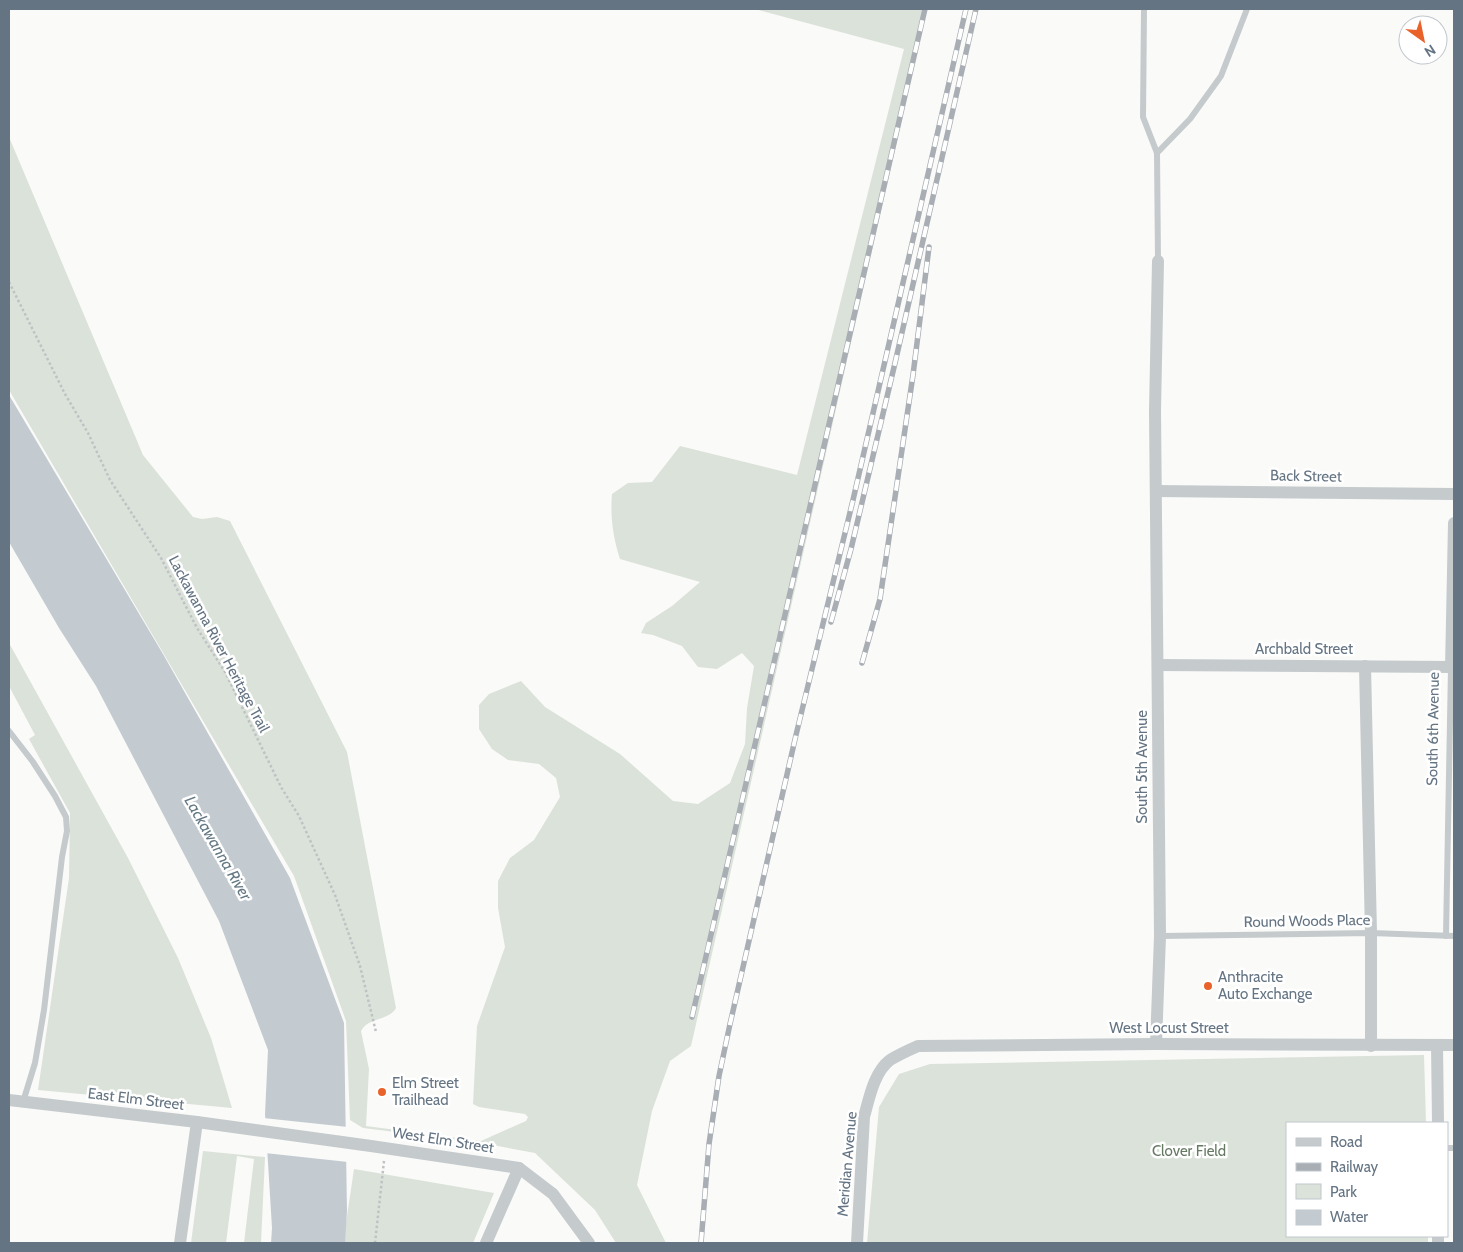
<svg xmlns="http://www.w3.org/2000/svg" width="1463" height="1252" viewBox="0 0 1463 1252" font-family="Cabin,sans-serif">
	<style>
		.green { fill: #dbe2d9 }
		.water { fill: #c3cbd1 }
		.pier { fill: #fafaf8 }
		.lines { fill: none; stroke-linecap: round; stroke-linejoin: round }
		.path { stroke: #bfc2c5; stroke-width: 2.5; stroke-dasharray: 2.5 2.5; stroke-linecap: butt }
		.service { stroke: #c5cacd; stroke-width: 6 }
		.minor { stroke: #c5cacd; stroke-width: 12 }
		.rail-casing { stroke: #a8aeb4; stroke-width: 5.5 }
		.rail { stroke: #fff; stroke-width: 4; stroke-dasharray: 11; stroke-linecap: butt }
		.poi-dot { fill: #e8622a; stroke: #fff; stroke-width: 2 }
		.labels { text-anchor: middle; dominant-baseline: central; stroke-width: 5; stroke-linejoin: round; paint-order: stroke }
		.street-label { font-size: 15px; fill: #647483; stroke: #fff }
		.poi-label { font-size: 15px; fill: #647483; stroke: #fff; text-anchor: start }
		.park-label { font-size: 15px; fill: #667a63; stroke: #fff }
		.water-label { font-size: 16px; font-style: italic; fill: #647984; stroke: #fff }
	</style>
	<rect width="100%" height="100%" fill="#fafaf8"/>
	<g class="green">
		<path d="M 755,9 L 927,9 L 691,1046 L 670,1061 L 652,1111 L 637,1185 L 666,1243 L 616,1243 L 595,1210 L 535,1153 L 476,1142 L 363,1128 L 350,1120 L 346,1021 L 294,876 L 9,390 L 9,137 L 143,455 L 193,517 L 202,519 L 217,517 L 230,521 L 347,752 L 396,1008 C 389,1021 368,1017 361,1031 L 369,1069 L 366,1126 L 481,1141 L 526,1121 L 528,1117 L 525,1114 L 479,1107 L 473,1104 L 477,1026 L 505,947 L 498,908 L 498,881 L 510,858 L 534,840 L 560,797 L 556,778 L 539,764 L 508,760 L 492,749 L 479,729 L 479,705 L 489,694 L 521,681 L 545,707 L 620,754 L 673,801 L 698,804 L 730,783 L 745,744 L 747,708 L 754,666 L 742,653 L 717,669 L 698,667 L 682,646 L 653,635 L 641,633 L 646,623 L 672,606 L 700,582 L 620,559 C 613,537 610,516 612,494 L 628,483 L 652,482 L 680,446 L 797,475 L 904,49 Z"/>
		<polygon points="9,643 128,858 178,958 211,1038 232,1108 38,1090 69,878 70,813 29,739 35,735 9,686"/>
		<polygon points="1424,1055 1426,1123 1287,1123 1287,1236 1428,1236 1428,1243 867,1243 879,1107 899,1074 930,1064"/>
		<polygon points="203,1151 265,1157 261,1243 244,1243 254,1159 237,1156 226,1243 191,1243"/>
		<polygon points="354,1169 494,1193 473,1243 343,1243"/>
	</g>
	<polygon class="water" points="9,395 163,654 290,878 344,1023 347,1211 345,1243 271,1243 272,1228 265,1114 268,1050 219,921 96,686 59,628 9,542"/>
	<polygon class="pier" points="263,1118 348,1127 348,1162 265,1153"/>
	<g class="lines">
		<g class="path">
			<polyline points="9,282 65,394 88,433 110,480 161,558 197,628 225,672 281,787 299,816 335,895 360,966 376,1032"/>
			<polyline points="375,1243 384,1161"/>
		</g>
		<g class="service">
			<polyline points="1144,9 1143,117 1157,153 1158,261"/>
			<polyline points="1157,153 1190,119 1221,76 1247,9"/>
			<polyline points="9,731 33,762 55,796 66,817 67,831 62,857 44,1010 35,1063 23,1102"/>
			<polyline points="1160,936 1371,933 1454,936"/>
			<polyline points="1446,936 1451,668"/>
			<polyline points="1447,1148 1454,1148"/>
		</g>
		<g class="minor">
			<polyline points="1157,491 1454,494"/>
			<polyline points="1158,665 1454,667"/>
			<polyline points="1365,666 1371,933 1371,1046"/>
			<polyline points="1451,668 1454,523"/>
			<polyline points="1156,1044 1160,936 1155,411 1158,261"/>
			<polyline points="1437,1045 1438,1123"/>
			<polyline points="9,1100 197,1122 371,1146 519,1168 553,1194 589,1243"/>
			<polyline points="1438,1236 1438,1243"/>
			<polyline points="180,1243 197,1122"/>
			<polyline points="486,1243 519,1168"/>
			<path d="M 857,1243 L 864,1117 C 869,1099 874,1072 890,1060 C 898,1055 909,1050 918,1046 L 1156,1044 L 1454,1045"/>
		</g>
		<defs>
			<g id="rail">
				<polyline points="831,622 851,549 895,363 976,9"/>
				<polyline points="862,663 880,599 913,375 929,247"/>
				<polyline points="692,1017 925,9"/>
				<polyline points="701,1243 709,1144 719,1076 730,1024 796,735 853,500 966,9"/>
			</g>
		</defs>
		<use href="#rail" class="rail-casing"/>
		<use href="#rail" class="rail"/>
	</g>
	<g class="poi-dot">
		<circle cx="1208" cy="986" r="5"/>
		<circle cx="382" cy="1092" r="5"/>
	</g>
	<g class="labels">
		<g class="street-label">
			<text transform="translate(1306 476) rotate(1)">Back Street</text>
			<text transform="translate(219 644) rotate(62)">Lackawanna River Heritage Trail</text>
			<text x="1304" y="649">Archbald Street</text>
			<text transform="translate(1433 729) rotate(-89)">South 6th Avenue</text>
			<text transform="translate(1142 767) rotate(-90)">South 5th Avenue</text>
			<text transform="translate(1307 921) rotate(-1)">Round Woods Place</text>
			<text x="1169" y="1028">West Locust Street</text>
			<text transform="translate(136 1099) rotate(7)">East Elm Street</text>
			<text transform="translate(443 1140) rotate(9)">West Elm Street</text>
			<text transform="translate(847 1164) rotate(-85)">Meridian Avenue</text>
		</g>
		<g class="poi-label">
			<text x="1218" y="977">Anthracite<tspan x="1218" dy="17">Auto Exchange</tspan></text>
			<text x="392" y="1083">Elm Street<tspan x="392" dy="17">Trailhead</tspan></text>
		</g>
		<g class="park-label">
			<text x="1189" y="1151">Clover Field</text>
		</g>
		<g class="water-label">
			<text transform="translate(218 848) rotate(60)">Lackawanna River</text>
		</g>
	</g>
	<rect width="1463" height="1252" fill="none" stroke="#647483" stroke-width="20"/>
	<rect x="1286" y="1122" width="162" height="115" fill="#ffffff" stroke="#c1c7cd"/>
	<rect x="1296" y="1138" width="25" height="8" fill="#c5cacd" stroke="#c1c7cd"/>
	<text x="1330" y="1147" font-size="15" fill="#647483">Road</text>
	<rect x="1296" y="1163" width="25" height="8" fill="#a8aeb4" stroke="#c1c7cd"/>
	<text x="1330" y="1172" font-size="15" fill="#647483">Railway</text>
	<rect x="1296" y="1184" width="25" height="15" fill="#dbe2d9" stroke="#c1c7cd"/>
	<text x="1330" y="1197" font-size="15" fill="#647483">Park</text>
	<rect x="1296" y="1210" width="25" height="15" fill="#c3cbd1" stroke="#c1c7cd"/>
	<text x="1330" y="1222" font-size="15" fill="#647483">Water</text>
	<g transform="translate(1423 40) rotate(147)"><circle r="24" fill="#ffffff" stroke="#c1c7cd"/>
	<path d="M0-4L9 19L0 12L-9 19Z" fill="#e8622a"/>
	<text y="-8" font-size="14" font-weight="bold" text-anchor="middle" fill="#647483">N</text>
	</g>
</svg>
